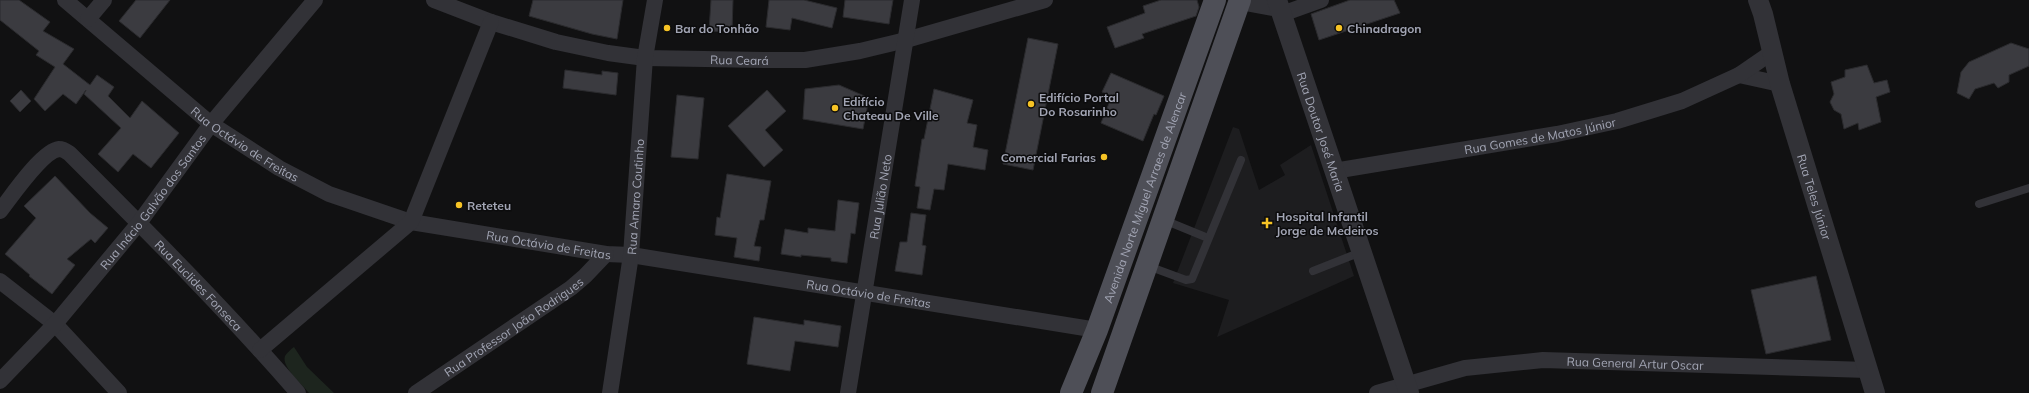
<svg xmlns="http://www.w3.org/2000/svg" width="2029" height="393" viewBox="0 0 2029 393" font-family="Mulish,sans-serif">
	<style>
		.built { fill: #1d1d1f }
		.green { fill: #1d251e }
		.building { fill: #3b3b40; stroke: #2b2b2e }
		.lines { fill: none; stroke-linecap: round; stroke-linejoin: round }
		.service { stroke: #323237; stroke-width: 8 }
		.minor { stroke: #323237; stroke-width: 16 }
		.tertiary { stroke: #323237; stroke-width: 20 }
		.primary { stroke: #4e4f57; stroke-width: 22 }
		.poi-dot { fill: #f6c325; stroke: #0c0c0d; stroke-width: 1.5 }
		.labels { text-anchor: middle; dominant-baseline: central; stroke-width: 3; stroke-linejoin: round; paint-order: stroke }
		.poi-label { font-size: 12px; font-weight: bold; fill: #a2a5b4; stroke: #0c0c0d; text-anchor: start }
		.street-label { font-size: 12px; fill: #a2a5b4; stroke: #0c0c0d }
	</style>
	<rect width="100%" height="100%" fill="#111112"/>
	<polygon class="built" points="1233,127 1239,129 1259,190 1285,175 1280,165 1311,145 1354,276 1217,337 1229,300 1173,283"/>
	<path class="green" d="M 294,347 L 307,367 L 334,393 L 309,393 C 303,385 281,367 285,356 C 287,353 291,349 294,347 Z"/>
	<g class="building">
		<polygon points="0,0 19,0 50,22 43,31 74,49 63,64 90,85 97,75 114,87 108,96 130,118 142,101 179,133 151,168 133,154 118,172 98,154 121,128 84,94 86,90 76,104 63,94 45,111 34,99 55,67 36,55 39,51 0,20"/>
		<polygon points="136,0 170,0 140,38 119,21"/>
		<polygon points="533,0 623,0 617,39 592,34 529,16"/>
		<polygon points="711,0 733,0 732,32 709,31"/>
		<polygon points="769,0 804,0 837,8 832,28 792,18 790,30 766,27"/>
		<polygon points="845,0 893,0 889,24 843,17"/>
		<polygon points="1161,0 1197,0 1199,7 1196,16 1142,34 1144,38 1115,48 1107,27 1145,13 1143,6"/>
		<polygon points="1350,0 1394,0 1400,13 1319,40 1311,14"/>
		<polygon points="1028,38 1058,44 1033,170 1003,164"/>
		<polygon points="2011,43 2029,49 2029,66 2009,75 2009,82 1998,88 1994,83 1975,89 1969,99 1957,93 1961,72 1969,62"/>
		<polygon points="1867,65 1874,83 1887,80 1890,92 1876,97 1881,122 1859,130 1858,123 1844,129 1841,114 1834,110 1830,102 1834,94 1831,82 1845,77 1845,70"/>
		<polygon points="565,70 602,75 602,71 618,73 616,95 563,88"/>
		<polygon points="1111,73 1164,96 1156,115 1154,114 1143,141 1101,123 1112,96 1102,92"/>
		<polygon points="839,85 869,98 863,129 803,119 805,89"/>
		<polygon points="934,89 973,100 967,123 977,125 973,147 988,150 985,170 948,164 944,190 934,189 930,210 917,208 920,187 915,186 922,139 924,139"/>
		<polygon points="21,90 31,101 20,112 10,101"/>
		<polygon points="767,90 786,111 765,130 783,150 764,167 728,126"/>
		<polygon points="677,95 704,98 698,159 671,157"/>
		<polygon points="727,174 771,181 764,220 760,220 754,246 761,247 759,261 734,257 737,238 715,235 717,217 720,218"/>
		<polygon points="55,176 90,213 108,228 95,243 91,239 67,259 75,265 52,294 29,276 30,275 5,254 36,218 24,206"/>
		<polygon points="838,200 859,203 855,234 851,233 847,263 831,261 831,258 801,255 801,257 781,254 785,229 808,233 808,228 835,231"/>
		<polygon points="911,213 926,215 922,245 926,246 922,275 895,271 900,242 907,242"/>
		<polygon points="1816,276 1831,340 1766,354 1751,290"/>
		<polygon points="754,317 804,325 804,320 841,326 838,347 795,341 790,371 747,364"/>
	</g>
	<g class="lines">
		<g class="service">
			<polyline points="1979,204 2029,188"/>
			<polyline points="1164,220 1208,238"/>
			<polyline points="1148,266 1186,280 1192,279 1241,160"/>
			<polyline points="1313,271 1361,252"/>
		</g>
		<g class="minor">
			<path id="s1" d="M 65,0 L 211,124 L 279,168 L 329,194 L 411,222 L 606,254 L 631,255 L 1097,330"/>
			<path id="s2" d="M 434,0 L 491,22 L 556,42 L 608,53 L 645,58 L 764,60 L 805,60 L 860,51 L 906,40 L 1045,0"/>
			<polyline points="1282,14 1321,0"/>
			<polyline points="88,19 104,0"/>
			<polyline points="1739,75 1780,84"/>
			<path id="s3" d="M 1334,171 L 1557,134 L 1617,121 L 1682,101 L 1739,75 L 1771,53"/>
			<path id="s4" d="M 0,211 C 11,197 42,151 59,149 C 64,149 67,152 70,154 C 148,232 226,310 298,393"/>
			<polyline points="0,281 55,324 119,393"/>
			<polyline points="260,350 411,222 491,22"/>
			<path id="s5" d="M 0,381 L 55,324 L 139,223 L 211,124 L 315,0"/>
			<path id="s6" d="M 416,393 L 571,288 L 585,276 L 606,254"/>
			<path id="s7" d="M 610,393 L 631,255 L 645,58 L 655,0"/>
			<path id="s8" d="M 848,393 L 912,0"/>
			<path id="s9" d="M 1377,393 L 1465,368 L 1543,360 L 1868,370"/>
		</g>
		<g class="tertiary">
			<polyline points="1240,0 1279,7"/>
			<path id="s10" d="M 1277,0 L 1409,393"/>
			<path id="s11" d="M 1758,0 L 1763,14 L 1780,84 L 1875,393"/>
		</g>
		<g class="primary">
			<path id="s12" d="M 1071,393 L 1097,330 L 1215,0"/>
			<polyline points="1102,393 1240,0"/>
		</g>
	</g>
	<g class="poi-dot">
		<circle cx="667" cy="28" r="4"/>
		<circle cx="1339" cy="28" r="4"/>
		<circle cx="1031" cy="104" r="4"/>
		<circle cx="835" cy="108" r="4"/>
		<circle cx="1104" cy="157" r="4"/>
		<circle cx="459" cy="205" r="4"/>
		<path d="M1265 217h4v4h4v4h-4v4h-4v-4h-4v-4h4z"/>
	</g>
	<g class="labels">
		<g class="poi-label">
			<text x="675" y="28">Bar do Tonhão</text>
			<text x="1347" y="28">Chinadragon</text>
			<text x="1039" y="97">Edifício Portal<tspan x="1039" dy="14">Do Rosarinho</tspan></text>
			<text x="843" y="101">Edifício<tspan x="843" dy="14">Chateau De Ville</tspan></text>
			<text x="1096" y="157" text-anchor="end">Comercial Farias</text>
			<text x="467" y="205">Reteteu</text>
			<text x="1276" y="216">Hospital Infantil<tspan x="1276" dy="14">Jorge de Medeiros</tspan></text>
		</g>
		<g class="street-label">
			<text stroke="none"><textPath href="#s2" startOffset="314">Rua Ceará</textPath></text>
			<text stroke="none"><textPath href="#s10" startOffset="139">Rua Doutor José Maria</textPath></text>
			<text stroke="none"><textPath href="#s3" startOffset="209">Rua Gomes de Matos Júnior</textPath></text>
			<text stroke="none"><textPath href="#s1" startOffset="231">Rua Octávio de Freitas</textPath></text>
			<text stroke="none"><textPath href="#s7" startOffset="198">Rua Amaro Coutinho</textPath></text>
			<text stroke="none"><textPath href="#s8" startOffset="199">Rua Julião Neto</textPath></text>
			<text stroke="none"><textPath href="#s12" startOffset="209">Avenida Norte Miguel Arraes de Alencar</textPath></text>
			<text stroke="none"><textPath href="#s11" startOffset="205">Rua Teles Júnior</textPath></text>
			<text stroke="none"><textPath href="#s5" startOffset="236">Rua Inácio Galvão dos Santos</textPath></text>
			<text stroke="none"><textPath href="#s1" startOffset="555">Rua Octávio de Freitas</textPath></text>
			<text stroke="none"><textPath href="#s4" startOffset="283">Rua Euclides Fonseca</textPath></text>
			<text stroke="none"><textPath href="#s1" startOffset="879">Rua Octávio de Freitas</textPath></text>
			<text stroke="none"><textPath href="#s6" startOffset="118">Rua Professor João Rodrigues</textPath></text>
			<text stroke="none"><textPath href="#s9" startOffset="262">Rua General Artur Oscar</textPath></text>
		</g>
	</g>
</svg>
